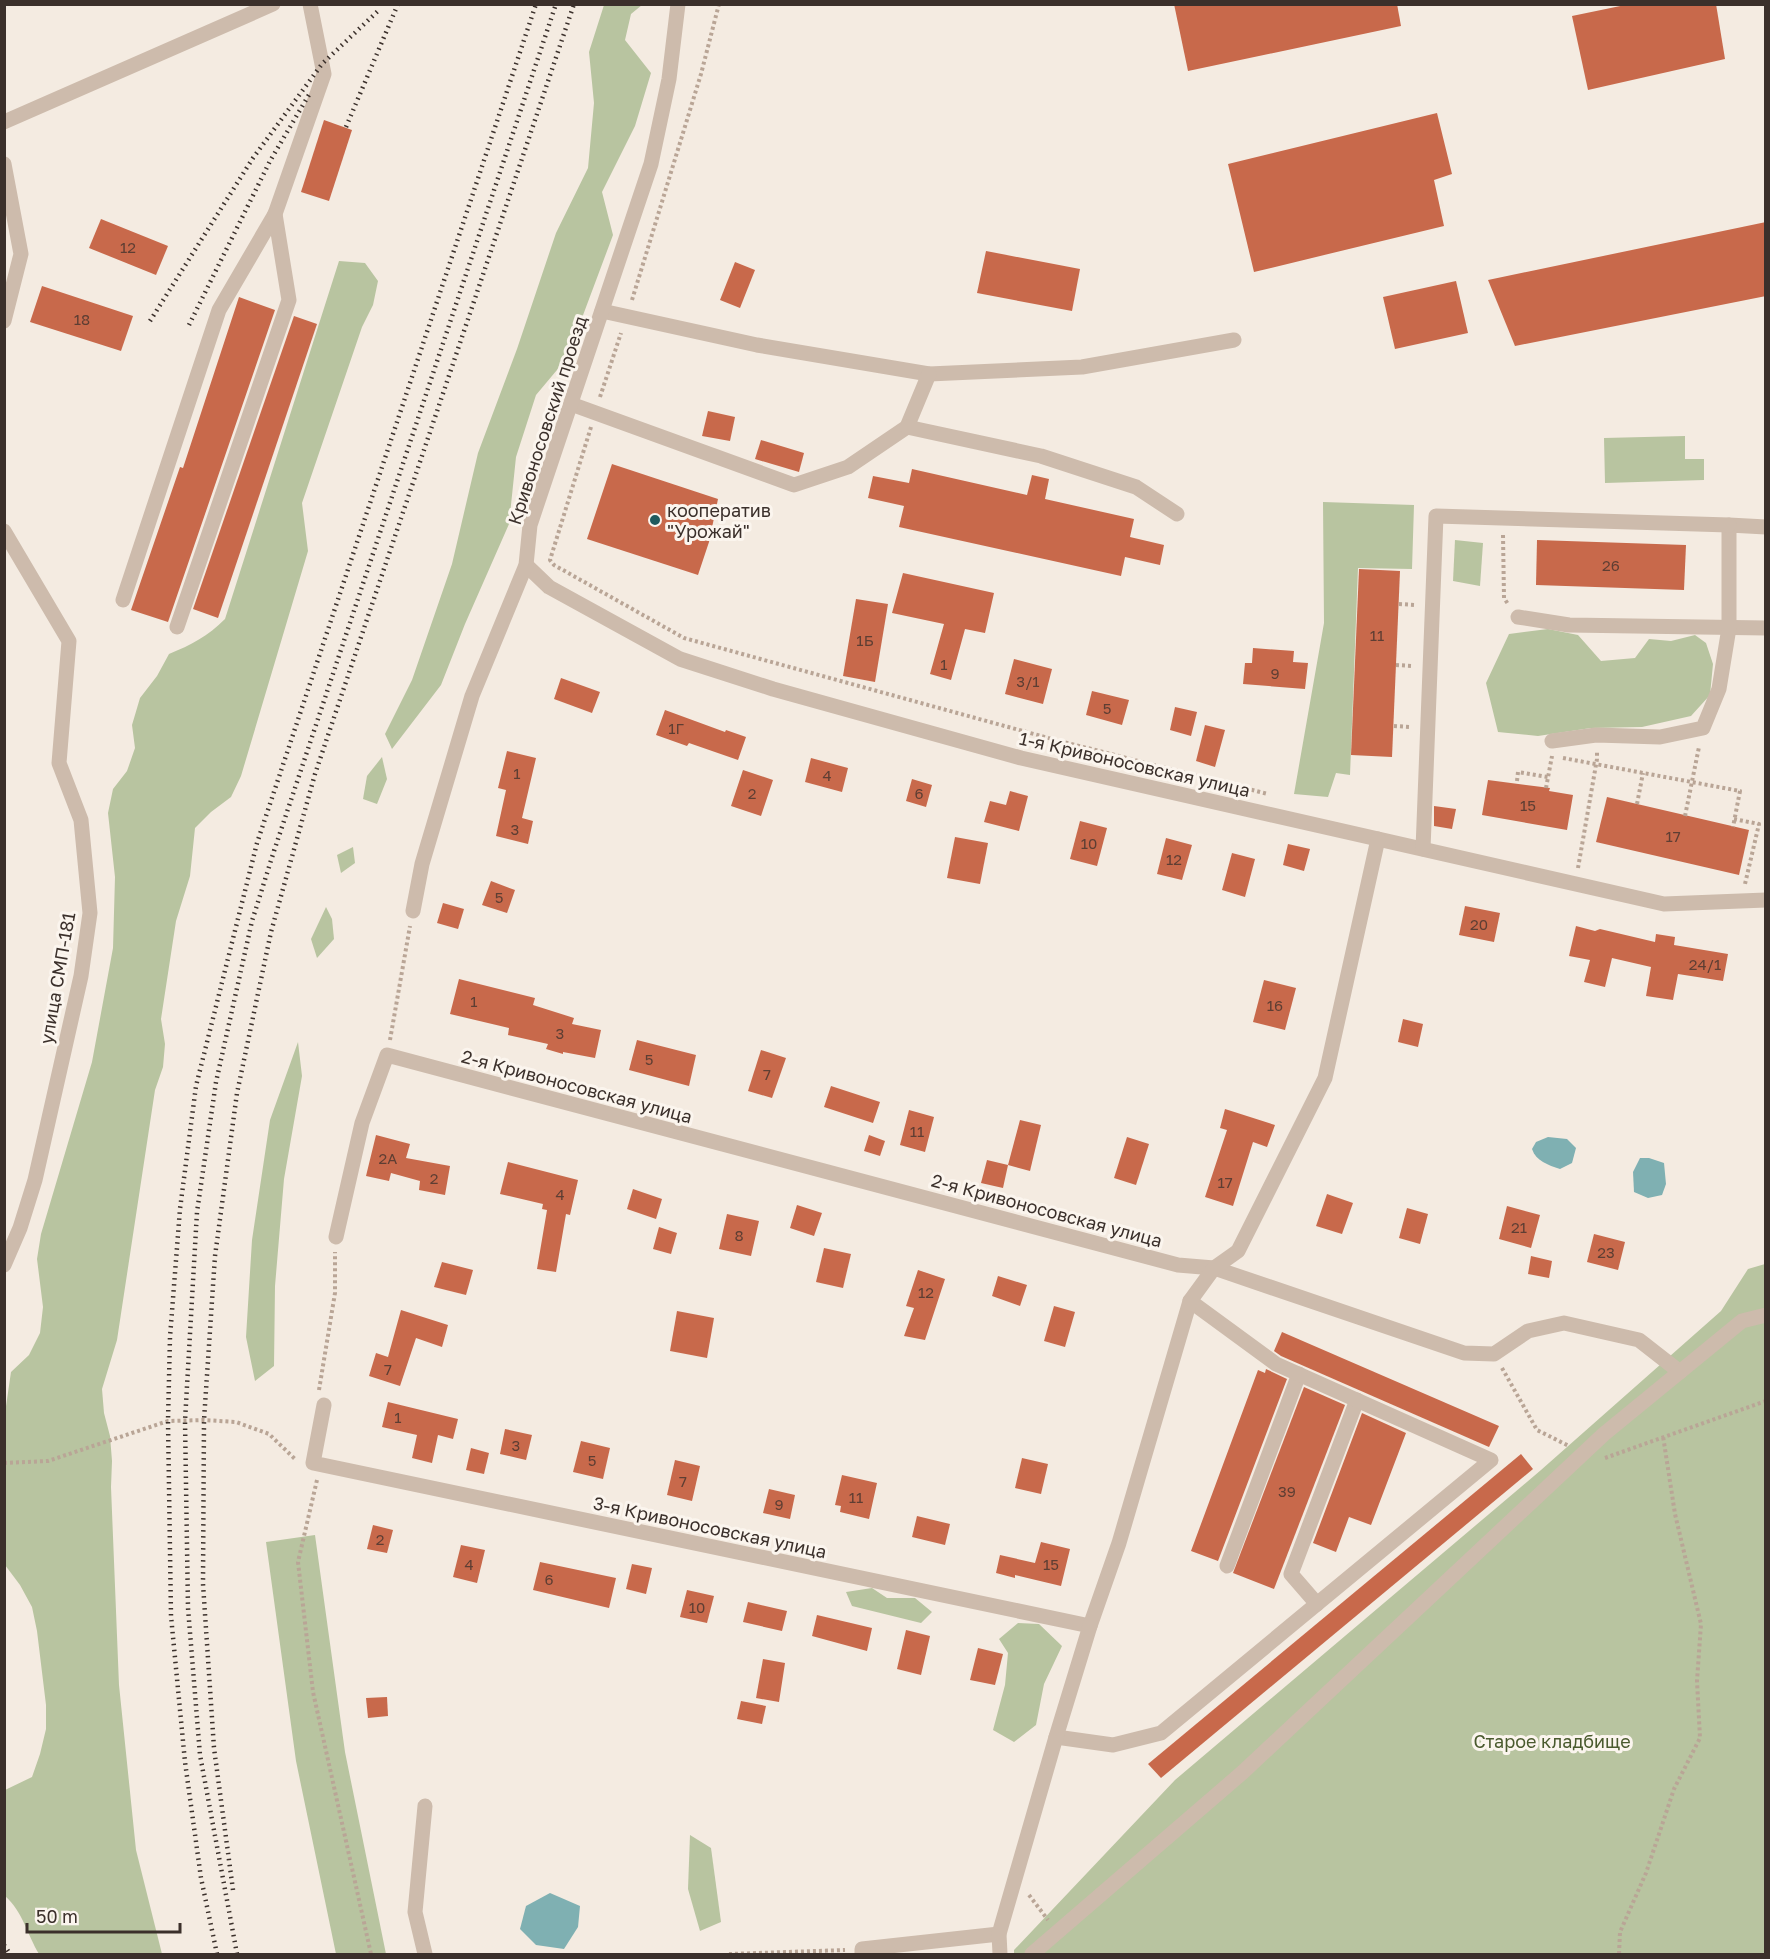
<svg xmlns="http://www.w3.org/2000/svg" width="1770" height="1959" viewBox="0 0 1770 1959" font-family="'Golos Text',sans-serif">
	<style>
		.green { fill: #b8c4a0 }
		.water { fill: #7fb0b2 }
		.building { fill: #c8694b }
		.lines { fill: none; stroke-linecap: round; stroke-linejoin: round }
		.path { stroke: #b9a596; stroke-width: 4; stroke-dasharray: 3 3; stroke-linecap: butt }
		.minor { stroke: #cdbbac; stroke-width: 15 }
		.rail { stroke: #3b302b; stroke-width: 4.5; stroke-dasharray: 1.5 4.5; stroke-linecap: butt }
		.poi-dot { fill: #1f5a5e; stroke: #fbf5ee; stroke-width: 2 }
		.labels { text-anchor: middle; dominant-baseline: central; stroke-width: 6; stroke-linejoin: round; paint-order: stroke }
		.number-label { font-size: 15px; fill: #5e3e33 }
		.street-label { font-size: 18px; fill: #3b302b; stroke: #fbf5ee }
		.poi-label { font-size: 18px; fill: #3b302b; stroke: #fbf5ee; text-anchor: start }
		.park-label { font-size: 18px; fill: #4a5a2e; stroke: #fbf5ee }
	</style>
	<rect width="100%" height="100%" fill="#f4ebe1"/>
	<g class="green">
		<polygon points="604,5 642,5 631,14 625,40 651,73 635,126 602,192 613,235 567,358 536,395 516,457 509,524 465,624 441,685 392,749 385,734 412,680 452,564 478,453 517,349 556,233 588,168 594,103 589,52"/>
		<path d="M 339,261 L 365,263 L 378,281 L 373,305 L 362,327 L 302,503 L 308,551 L 241,776 L 231,797 L 211,812 L 195,828 L 190,876 L 176,921 L 161,1019 L 165,1044 L 163,1067 L 155,1090 L 117,1340 L 102,1389 L 104,1413 L 110,1436 L 112,1461 L 111,1487 L 119,1685 L 136,1850 L 162,1954 L 39,1954 C 27,1934 23,1912 5,1896 L 5,1790 L 32,1777 L 40,1754 L 46,1729 L 46,1705 L 37,1631 L 32,1607 L 20,1585 L 5,1565 L 5,1413 L 11,1372 L 29,1355 L 40,1333 L 43,1307 L 37,1259 L 41,1234 L 92,1062 L 113,948 L 115,877 L 108,813 L 113,789 L 127,771 L 135,748 L 132,725 L 140,698 L 157,676 L 169,654 C 191,645 208,636 225,619 Z"/>
		<polygon points="1685,436 1685,459 1704,459 1704,480 1605,483 1604,438"/>
		<polygon points="1323,502 1414,505 1412,569 1358,568 1350,775 1336,773 1328,797 1294,794 1324,623"/>
		<polygon points="1455,540 1483,543 1480,586 1453,581"/>
		<polygon points="1548,629 1578,635 1601,661 1635,658 1649,639 1671,641 1695,635 1706,643 1713,664 1710,695 1691,716 1642,727 1591,728 1538,736 1498,732 1486,683 1509,634"/>
		<polygon points="382,757 387,779 377,804 363,799 367,776"/>
		<polygon points="353,847 355,863 341,873 337,855"/>
		<polygon points="326,907 332,919 334,939 317,958 311,939"/>
		<polygon points="298,1042 302,1076 284,1179 275,1286 274,1366 255,1381 246,1337 252,1240 270,1120"/>
		<polygon points="1765,1264 1765,1954 1014,1954 1014,1950 1175,1780 1541,1470 1721,1311 1748,1269"/>
		<polygon points="315,1535 345,1752 386,1954 336,1954 296,1761 266,1542"/>
		<polygon points="872,1588 887,1598 915,1598 932,1612 921,1623 852,1606 846,1592"/>
		<polygon points="1018,1623 1039,1624 1062,1646 1044,1684 1036,1725 1014,1742 993,1730 1005,1685 1008,1653 999,1639"/>
		<polygon points="690,1835 711,1848 721,1922 700,1931 688,1889"/>
	</g>
	<g class="water">
		<path d="M 1548,1137 L 1567,1139 L 1576,1148 L 1572,1163 L 1560,1169 C 1548,1165 1536,1161 1532,1149 L 1536,1142 Z"/>
		<polygon points="1640,1158 1649,1158 1664,1163 1666,1184 1662,1195 1648,1198 1634,1192 1633,1172"/>
		<polygon points="550,1893 580,1906 578,1927 564,1949 536,1945 520,1929 526,1906"/>
	</g>
	<g class="building">
		<polygon points="1174,4 1397,4 1401,26 1188,71"/>
		<polygon points="1630,4 1716,4 1725,59 1588,90 1572,16"/>
		<polygon points="1437,113 1452,174 1434,180 1444,226 1254,272 1228,164"/>
		<polygon points="324,120 352,130 329,201 301,192"/>
		<polygon points="101,219 168,246 156,275 89,248"/>
		<polygon points="1766,222 1766,296 1515,346 1488,280"/>
		<polygon points="986,251 1080,269 1072,311 977,293"/>
		<polygon points="735,262 755,270 740,308 720,300"/>
		<polygon points="1456,281 1468,333 1395,349 1383,297"/>
		<polygon points="42,286 133,316 121,351 30,322"/>
		<polygon points="239,297 275,310 168,622 131,610 180,467 183,468"/>
		<polygon points="294,316 317,324 218,618 193,609"/>
		<polygon points="708,411 735,417 730,441 702,436"/>
		<polygon points="761,440 804,453 799,472 755,459"/>
		<polygon points="612,464 718,499 709,542 698,575 587,539"/>
		<polygon points="912,469 1027,495 1032,475 1049,479 1045,499 1134,519 1130,537 1164,545 1160,565 1125,557 1121,576 899,527 904,506 868,498 873,476 909,483"/>
		<polygon points="1537,540 1686,545 1684,590 1536,585"/>
		<polygon points="1359,569 1400,571 1392,757 1351,755"/>
		<polygon points="903,573 994,593 985,633 965,629 951,680 930,674 944,624 892,613"/>
		<polygon points="856,599 888,604 875,682 843,676"/>
		<polygon points="1253,648 1294,651 1293,662 1308,663 1305,689 1243,684 1245,663 1252,663"/>
		<polygon points="1014,659 1052,669 1043,704 1005,694"/>
		<polygon points="561,678 600,692 592,713 554,699"/>
		<polygon points="1092,691 1129,700 1122,725 1086,715"/>
		<polygon points="1175,707 1197,712 1191,736 1170,730"/>
		<polygon points="665,710 725,732 726,730 746,737 738,760 689,743 687,746 656,735"/>
		<polygon points="1205,725 1225,730 1215,767 1196,761"/>
		<polygon points="507,751 536,758 522,818 533,821 528,844 496,836 506,790 498,788"/>
		<polygon points="811,758 848,768 842,792 805,782"/>
		<polygon points="743,770 773,780 761,816 731,806"/>
		<polygon points="912,779 932,785 926,807 906,801"/>
		<polygon points="1488,780 1550,788 1549,791 1573,795 1567,830 1482,815"/>
		<polygon points="1010,791 1028,796 1019,831 984,822 990,801 1006,805"/>
		<polygon points="1607,797 1749,830 1739,875 1596,842"/>
		<polygon points="1434,806 1456,809 1452,829 1434,826"/>
		<polygon points="1080,821 1107,828 1097,866 1070,859"/>
		<polygon points="955,837 988,843 980,884 947,878"/>
		<polygon points="1166,838 1192,845 1182,880 1157,874"/>
		<polygon points="1288,844 1310,849 1304,871 1283,865"/>
		<polygon points="1232,853 1255,859 1245,897 1222,890"/>
		<polygon points="491,881 515,890 507,913 482,905"/>
		<polygon points="443,903 464,909 458,929 437,923"/>
		<polygon points="1465,906 1500,913 1494,942 1459,935"/>
		<polygon points="1576,926 1595,931 1600,929 1655,942 1656,934 1675,937 1674,945 1728,954 1723,981 1678,974 1673,1000 1646,996 1651,967 1612,958 1605,987 1584,982 1590,960 1569,956"/>
		<polygon points="459,979 535,998 533,1005 574,1018 572,1024 601,1030 595,1058 563,1052 563,1054 546,1049 548,1044 508,1035 509,1028 450,1014"/>
		<polygon points="1264,980 1296,988 1285,1030 1253,1022"/>
		<polygon points="1403,1019 1423,1024 1418,1047 1398,1042"/>
		<polygon points="637,1040 696,1055 689,1086 629,1070"/>
		<polygon points="761,1050 786,1058 772,1098 748,1091"/>
		<polygon points="831,1086 880,1102 873,1123 824,1107"/>
		<polygon points="1225,1109 1275,1125 1267,1147 1253,1142 1233,1206 1205,1197 1227,1130 1220,1128"/>
		<polygon points="909,1110 934,1117 925,1152 900,1145"/>
		<polygon points="1020,1120 1041,1125 1030,1171 1008,1165"/>
		<polygon points="376,1135 410,1144 406,1158 450,1166 445,1195 419,1190 420,1181 391,1173 389,1181 366,1176"/>
		<polygon points="869,1135 885,1141 880,1156 864,1151"/>
		<polygon points="1127,1137 1149,1144 1136,1185 1114,1178"/>
		<polygon points="987,1160 1008,1165 1003,1188 981,1183"/>
		<polygon points="508,1162 578,1180 570,1215 566,1214 556,1272 537,1269 547,1210 542,1209 543,1204 500,1194"/>
		<polygon points="633,1189 662,1199 656,1219 627,1209"/>
		<polygon points="1327,1194 1353,1203 1342,1234 1316,1226"/>
		<polygon points="797,1205 822,1213 814,1236 790,1228"/>
		<polygon points="1507,1206 1540,1215 1531,1248 1499,1239"/>
		<polygon points="1407,1208 1428,1214 1420,1244 1399,1238"/>
		<polygon points="727,1214 759,1221 751,1256 719,1249"/>
		<polygon points="659,1227 677,1233 671,1254 653,1249"/>
		<polygon points="1594,1234 1625,1242 1618,1270 1587,1262"/>
		<polygon points="824,1248 851,1254 843,1288 816,1282"/>
		<polygon points="1531,1256 1552,1261 1549,1278 1528,1274"/>
		<polygon points="442,1262 473,1270 466,1295 434,1287"/>
		<polygon points="918,1270 945,1279 925,1340 904,1336 914,1308 906,1306"/>
		<polygon points="998,1276 1027,1285 1020,1306 992,1296"/>
		<polygon points="1054,1306 1075,1312 1065,1347 1044,1341"/>
		<polygon points="401,1310 448,1325 442,1347 416,1338 400,1386 369,1376 376,1353 388,1357"/>
		<polygon points="677,1311 714,1318 707,1358 670,1351"/>
		<polygon points="1282,1332 1499,1426 1489,1447 1281,1356 1274,1351"/>
		<polygon points="1266,1369 1287,1379 1218,1561 1191,1551 1258,1370 1265,1373"/>
		<polygon points="1304,1387 1345,1405 1274,1589 1233,1573"/>
		<polygon points="388,1402 458,1419 453,1439 438,1435 432,1463 412,1458 417,1435 382,1427"/>
		<polygon points="1362,1413 1406,1433 1371,1525 1349,1517 1336,1552 1313,1543"/>
		<polygon points="505,1429 532,1435 526,1460 500,1454"/>
		<polygon points="581,1441 610,1448 603,1479 573,1472"/>
		<polygon points="471,1448 489,1453 484,1474 466,1470"/>
		<polygon points="1521,1454 1533,1469 1161,1778 1148,1764"/>
		<polygon points="1022,1458 1048,1464 1041,1494 1015,1488"/>
		<polygon points="675,1460 700,1466 692,1501 667,1495"/>
		<polygon points="842,1475 877,1483 869,1519 840,1512 841,1506 835,1505"/>
		<polygon points="769,1489 795,1495 790,1519 763,1513"/>
		<polygon points="917,1516 950,1524 945,1545 912,1537"/>
		<polygon points="373,1525 393,1530 387,1553 367,1549"/>
		<polygon points="1041,1542 1070,1549 1061,1586 1015,1575 1015,1578 996,1573 1000,1555 1035,1563"/>
		<polygon points="461,1545 485,1550 477,1583 453,1577"/>
		<polygon points="540,1562 616,1578 609,1608 533,1590"/>
		<polygon points="632,1564 652,1568 646,1594 626,1589"/>
		<polygon points="687,1590 714,1596 707,1623 680,1617"/>
		<polygon points="748,1602 787,1611 782,1631 743,1622"/>
		<polygon points="817,1615 872,1628 867,1651 812,1636"/>
		<polygon points="906,1630 930,1636 921,1675 897,1669"/>
		<polygon points="978,1648 1003,1654 995,1685 970,1680"/>
		<polygon points="763,1659 785,1663 779,1702 756,1698"/>
		<polygon points="387,1697 388,1716 368,1718 366,1698"/>
		<polygon points="741,1701 766,1706 762,1724 737,1719"/>
	</g>
	<g class="lines">
		<g class="path">
			<polyline points="632,300 701,74 719,4"/>
			<polyline points="600,397 621,333"/>
			<polyline points="591,427 550,560 554,565 684,638 1052,739 1268,794"/>
			<polyline points="1503,535 1504,598 1508,604"/>
			<polyline points="1399,604 1416,605"/>
			<polyline points="1396,665 1413,666"/>
			<polyline points="1394,726 1411,727"/>
			<polyline points="1563,758 1740,791 1733,827"/>
			<polyline points="1517,781 1518,772 1548,777"/>
			<polyline points="1546,788 1552,756"/>
			<polyline points="1637,804 1643,773"/>
			<polyline points="1685,816 1699,747"/>
			<polyline points="1734,819 1759,824 1745,884"/>
			<polyline points="1578,868 1597,759 1597,751"/>
			<polyline points="390,1040 410,926"/>
			<polyline points="1502,1368 1537,1430 1569,1446"/>
			<polyline points="319,1390 335,1293 335,1252"/>
			<polyline points="1605,1458 1766,1401"/>
			<polyline points="4,1463 48,1461 168,1421 204,1420 236,1422 269,1434 296,1460"/>
			<polyline points="317,1480 298,1562 313,1692 371,1954"/>
			<polyline points="1029,1895 1048,1920"/>
			<polyline points="729,1954 845,1950"/>
			<polyline points="1619,1954 1620,1932 1646,1873 1674,1789 1700,1738 1697,1681 1701,1624 1675,1514 1663,1436"/>
		</g>
		<g class="minor">
			<polyline points="4,122 273,4"/>
			<polyline points="4,164 21,254 4,321"/>
			<polyline points="602,311 757,345 929,374 1082,367 1234,340"/>
			<polyline points="571,404 794,485 848,467 907,427 929,374"/>
			<polyline points="907,427 1041,456 1136,487 1177,514"/>
			<polyline points="4,531 69,641 59,763 81,820 90,913 81,976 35,1180 20,1228 4,1265"/>
			<polyline points="526,565 549,587 680,659 773,689 1021,758 1664,904 1766,900"/>
			<polyline points="123,600 219,310 275,214 324,74 310,4"/>
			<polyline points="1518,617 1569,625 1766,628"/>
			<polyline points="177,627 289,300 275,214"/>
			<polyline points="1552,741 1596,735 1660,737 1703,728 1719,689 1729,628 1729,525 1766,527"/>
			<polyline points="1423,849 1436,516 1729,525"/>
			<polyline points="413,911 422,864 472,696 526,565 530,525 651,164 669,79 678,4"/>
			<polyline points="336,1237 362,1123 387,1055 1178,1265 1214,1268 1464,1353 1494,1354 1528,1331 1564,1323 1639,1340 1680,1372"/>
			<polyline points="324,1405 313,1463 1090,1626"/>
			<polyline points="1227,1566 1299,1374"/>
			<polyline points="1317,1604 1291,1574 1357,1400"/>
			<polyline points="1056,1737 1113,1745 1161,1733 1491,1460 1276,1364 1190,1301"/>
			<polyline points="425,1806 415,1912 425,1954"/>
			<polyline points="862,1954 862,1949 999,1934"/>
			<polyline points="1000,1954 999,1934 1056,1737 1090,1626 1119,1543 1190,1301 1214,1268 1238,1251 1325,1078 1378,839"/>
			<polyline points="1032,1954 1243,1772 1604,1434 1742,1321 1766,1315"/>
		</g>
		<g class="rail">
			<polyline points="346,127 398,4"/>
			<polyline points="150,321 253,158 322,64 378,11"/>
			<polyline points="189,325 270,161 310,93"/>
			<polyline points="233,1890 214,1748 203,1584 204,1420 215,1256 237,1093 271,932 315,774 574,4"/>
			<polyline points="4,1945 10,1954"/>
			<polyline points="217,1954 201,1878 185,1762 171,1616 168,1421 170,1337 180,1209 196,1086 257,843 536,4"/>
			<polyline points="237,1954 200,1755 188,1608 185,1421 197,1212 216,1082 252,921 274,851 556,4"/>
		</g>
	</g>
	<circle class="poi-dot" cx="655" cy="520" r="6"/>
	<g class="labels">
		<g class="number-label">
			<text x="128" y="247">12</text>
			<text x="82" y="319">18</text>
			<text x="1611" y="565">26</text>
			<text x="1377" y="635">11</text>
			<text x="865" y="640">1Б</text>
			<text x="944" y="664">1</text>
			<text x="1275" y="673">9</text>
			<text x="1028" y="681">3/1</text>
			<text x="1107" y="708">5</text>
			<text x="676" y="728">1Г</text>
			<text x="517" y="773">1</text>
			<text x="827" y="775">4</text>
			<text x="752" y="793">2</text>
			<text x="919" y="793">6</text>
			<text x="1528" y="805">15</text>
			<text x="515" y="829">3</text>
			<text x="1673" y="836">17</text>
			<text x="1089" y="843">10</text>
			<text x="1174" y="859">12</text>
			<text x="499" y="897">5</text>
			<text x="1479" y="924">20</text>
			<text x="1705" y="964">24/1</text>
			<text x="474" y="1001">1</text>
			<text x="1275" y="1005">16</text>
			<text x="560" y="1033">3</text>
			<text x="649" y="1059">5</text>
			<text x="767" y="1074">7</text>
			<text x="917" y="1131">11</text>
			<text x="388" y="1158">2А</text>
			<text x="434" y="1178">2</text>
			<text x="1225" y="1182">17</text>
			<text x="560" y="1194">4</text>
			<text x="1519" y="1227">21</text>
			<text x="739" y="1235">8</text>
			<text x="1606" y="1252">23</text>
			<text x="926" y="1292">12</text>
			<text x="388" y="1369">7</text>
			<text x="398" y="1417">1</text>
			<text x="516" y="1445">3</text>
			<text x="592" y="1460">5</text>
			<text x="683" y="1481">7</text>
			<text x="1287" y="1491">39</text>
			<text x="856" y="1497">11</text>
			<text x="779" y="1504">9</text>
			<text x="380" y="1539">2</text>
			<text x="469" y="1564">4</text>
			<text x="1051" y="1564">15</text>
			<text x="549" y="1579">6</text>
			<text x="697" y="1607">10</text>
		</g>
		<g class="street-label">
			<text transform="translate(547 420) rotate(-72)">Кривоносовский проезд</text>
			<text transform="translate(1135 764) rotate(13)">1-я Кривоносовская улица</text>
			<text transform="translate(57 978) rotate(-80)">улица СМП-181</text>
			<text transform="translate(577 1086) rotate(15)">2-я Кривоносовская улица</text>
			<text transform="translate(1047 1210) rotate(15)">2-я Кривоносовская улица</text>
			<text transform="translate(710 1527) rotate(12)">3-я Кривоносовская улица</text>
		</g>
		<g class="poi-label">
			<text x="667" y="510">кооператив<tspan x="667" dy="21">"Урожай"</tspan></text>
		</g>
		<g class="park-label">
			<text x="1552" y="1741">Старое кладбище</text>
		</g>
	</g>
	<rect width="1770" height="1959" fill="none" stroke="#3b302b" stroke-width="12"/>
	<path d="M27 1923v9h153v-9" fill="none" stroke="#3b302b" stroke-width="3"/>
	<text x="36" y="1923" font-size="18" fill="#3b302b" stroke="#fbf5ee" stroke-width="4.5" paint-order="stroke">50 m</text>
</svg>
